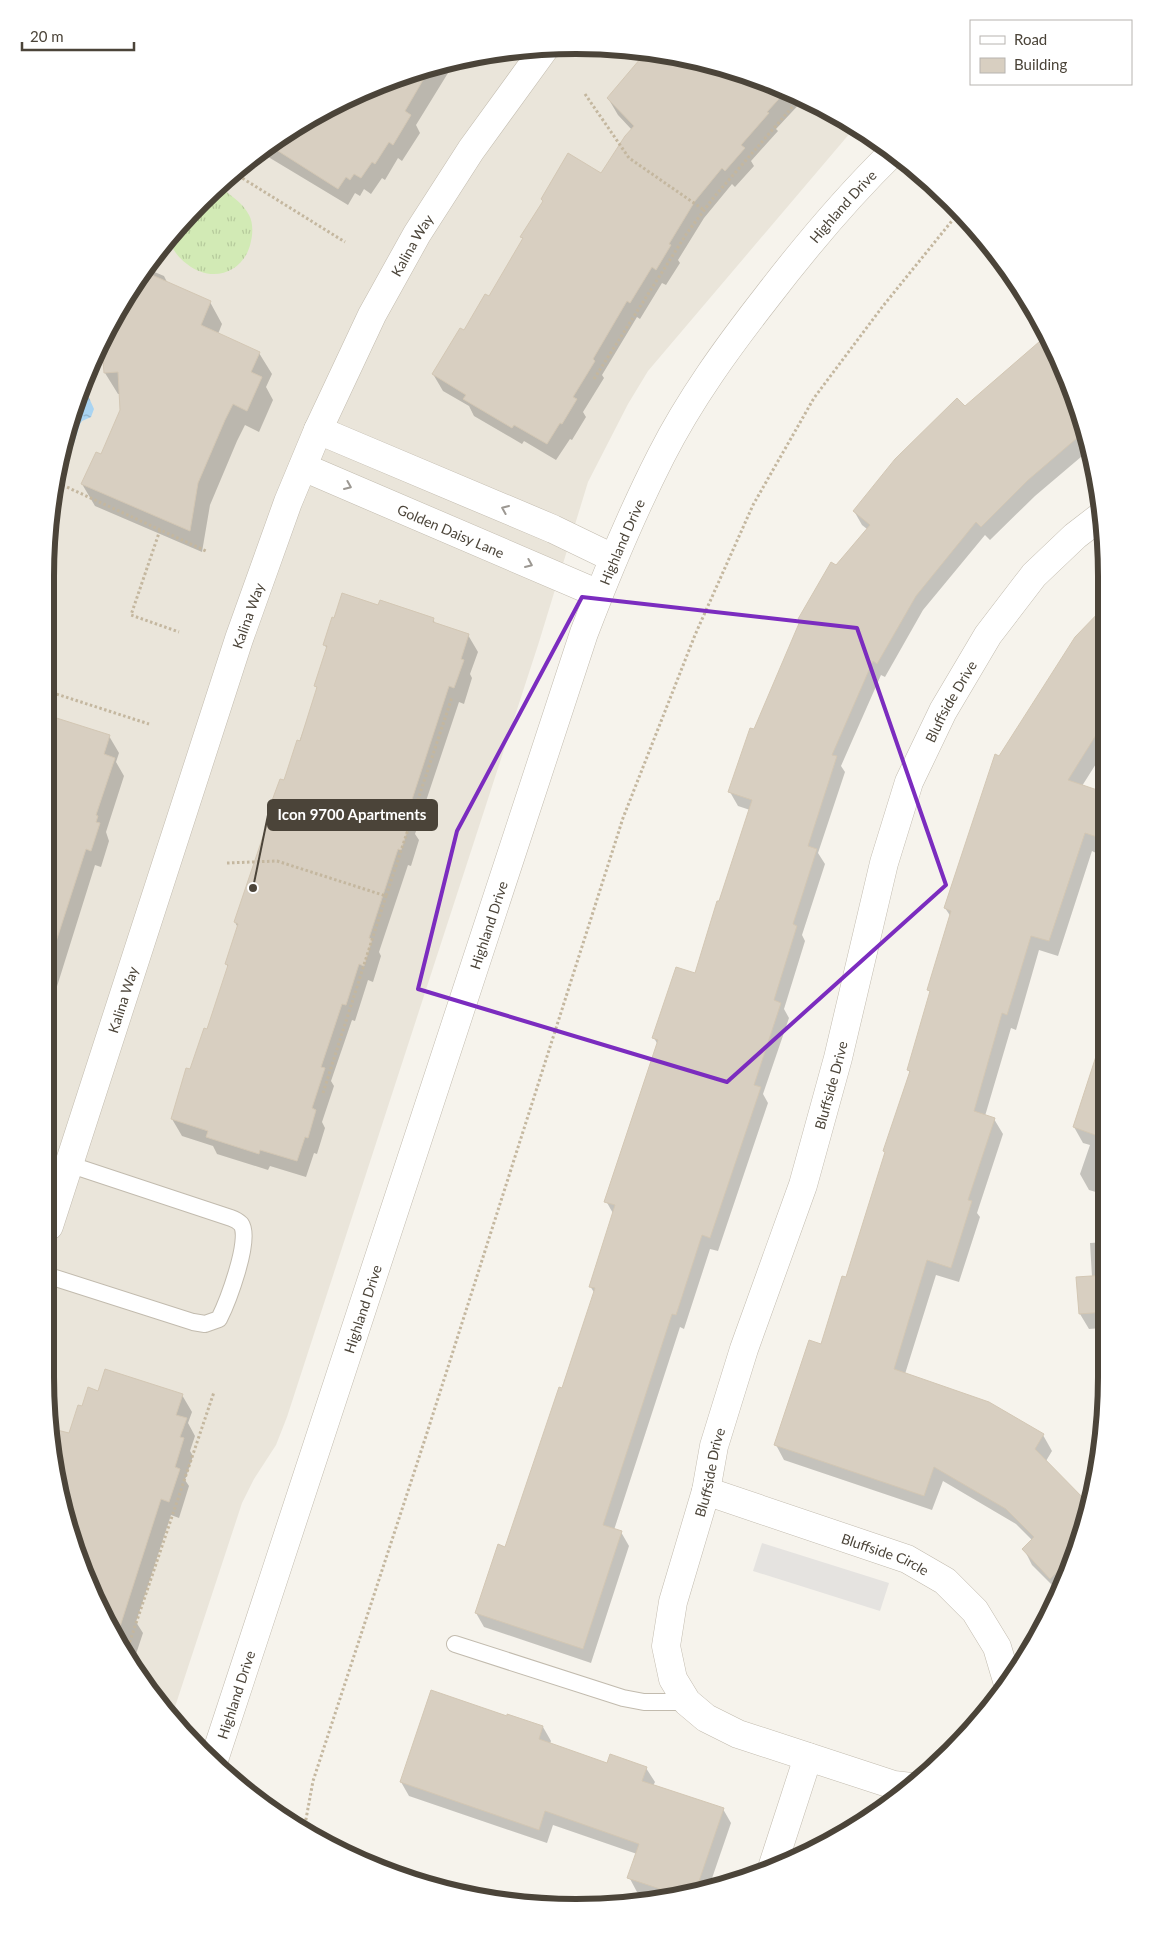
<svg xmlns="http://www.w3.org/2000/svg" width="1152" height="1953" viewBox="0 0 1152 1953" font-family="Lato,sans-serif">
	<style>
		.residential { fill: #eae5da }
		.grass { fill: url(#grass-tufts) }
		.parking { fill: #e5e3e0 }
		.water { fill: url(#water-ripples) }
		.shadow { fill: #0003 }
		.building { fill: #d8cfc1; stroke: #d3c7b4 }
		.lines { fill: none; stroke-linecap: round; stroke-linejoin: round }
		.service-casing { stroke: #c2bbae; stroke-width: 18 }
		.minor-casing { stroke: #c2bbae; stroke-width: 29 }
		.tertiary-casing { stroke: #c2bbae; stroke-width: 29 }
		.path { stroke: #c4b79f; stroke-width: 3; stroke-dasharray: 2.5 2.5; stroke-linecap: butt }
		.service { stroke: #fff; stroke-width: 16 }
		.minor { stroke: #fff; stroke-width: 28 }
		.tertiary { stroke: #fff; stroke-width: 28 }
		.oneway { stroke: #9c9892 }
		.marked { fill: none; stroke: #7b2cbf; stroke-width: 4; stroke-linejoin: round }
		.labels { text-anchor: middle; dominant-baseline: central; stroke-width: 4; stroke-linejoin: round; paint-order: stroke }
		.street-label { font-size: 14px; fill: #4b4439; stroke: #fff }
		.rim { fill: none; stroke: #4b4439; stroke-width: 6 }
		.leader { fill: none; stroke: #4b4439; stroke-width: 2 }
		.callout-dot { fill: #4b4439; stroke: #fff; stroke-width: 2 }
		.callout { fill: #4b4439; stroke: #4b4439; stroke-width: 2 }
		.callout-label { font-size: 15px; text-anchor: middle; font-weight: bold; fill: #fff }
	</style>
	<defs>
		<pattern id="grass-tufts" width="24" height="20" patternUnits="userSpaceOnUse" patternTransform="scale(1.25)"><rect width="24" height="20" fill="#d2eab5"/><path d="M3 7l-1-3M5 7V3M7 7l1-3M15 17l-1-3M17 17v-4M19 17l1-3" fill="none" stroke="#b6ca9c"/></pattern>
		<pattern id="water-ripples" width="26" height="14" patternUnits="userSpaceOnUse" patternTransform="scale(1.25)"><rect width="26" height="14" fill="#a9d4f2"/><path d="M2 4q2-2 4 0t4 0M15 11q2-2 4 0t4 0" fill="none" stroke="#8caec5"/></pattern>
	</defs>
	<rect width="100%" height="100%" fill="#f6f3ec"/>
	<polygon class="residential" points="576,45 679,55 779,85 856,126 648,371 628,404 588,482 539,642 287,1417 276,1445 254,1479 242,1503 171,1719 155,1700 100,1612 73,1547 50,1447 46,541 73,405 134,281 200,201 281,135 373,86 472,55"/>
	<path class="grass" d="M 222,188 C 231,196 243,203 249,215 C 253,222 253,233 251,241 C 245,273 212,284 187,264 C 178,258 173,249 168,240 L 199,203 Z"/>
	<polygon class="parking" points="762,1543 889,1583 880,1611 753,1571"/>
	<polygon class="water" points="86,380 86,391 94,409 91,417 82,421 80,424 70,456 64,454 73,405"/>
	<g class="shadow">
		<polygon points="654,53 679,55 779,85 804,99 776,129 778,131 751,161 754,166 735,187 732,184 704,218 678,260 680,263 666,285 662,283 640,319 637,317 602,375 604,378 583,412 586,417 572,440 570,439 556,460 524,441 522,444 474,416 469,406 443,391 433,374 489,297 524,240 522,237 602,175 632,130 618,115 608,98 643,57 647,60"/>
		<polygon points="456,60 416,125 420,133 402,161 398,158 385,180 382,178 371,194 364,189 360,196 355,193 348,205 260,152 281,135 373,86"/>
		<polygon points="145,268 164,276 168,284 210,302 222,324 218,334 259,353 272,374 266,387 273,400 259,432 245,425 237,441 210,505 202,552 95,506 82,484 102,456 122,411 121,394 118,394 105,373 103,345 134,281"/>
		<polygon points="1041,322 1079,406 1088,451 1035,496 990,540 985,535 923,610 885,677 881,675 841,766 845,772 818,853 825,864 802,935 805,941 784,1009 789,1018 763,1094 768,1103 718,1251 710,1249 684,1329 680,1327 614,1530 621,1532 629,1546 591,1663 484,1627 476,1613 506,1548 563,1390 595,1294 590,1286 614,1215 606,1201 658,1045 654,1038 695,975 750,810 738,806 730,792 754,731 836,566 867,529 862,525 854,511 965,408 1042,341 1035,328"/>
		<polygon points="379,607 433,619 436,625 468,635 478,652 470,674 472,678 464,704 459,702 415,834 419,840 411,866 408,865 379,952 381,956 373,982 368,980 355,1021 352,1020 331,1081 334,1086 322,1122 325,1128 317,1154 314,1153 306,1177 270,1166 268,1170 217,1154 213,1146 182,1136 172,1119 208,1031 228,967 226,964 238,928 235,922 273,809 272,806 285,782 318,689 316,686 327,650 325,645"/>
		<polygon points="1106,607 1106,748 1082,786 1106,794 1106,858 1092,851 1058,956 1039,950 1016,1030 1011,1028 985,1116 994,1119 1003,1134 977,1213 980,1217 959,1282 936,1275 905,1374 1043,1435 1052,1451 1046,1461 1079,1548 1058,1591 1032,1565 1024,1549 1033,1541 1016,1524 943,1481 932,1510 784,1460 776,1445 822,1345 847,1279 910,1073 908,1069 931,993 929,990 951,917 945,908 999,757"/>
		<polygon points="47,716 109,736 119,753 116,762 124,776 106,832 109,841 101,867 95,865 54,996 52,996 48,1008"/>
		<polygon points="1106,1090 1106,1195 1089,1190 1080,1174 1090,1145 1083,1143 1074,1127"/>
		<polygon points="1106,1242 1106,1340 1102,1328 1089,1329 1080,1314 1077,1278 1092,1277 1090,1243"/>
		<polygon points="99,1392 182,1395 192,1412 188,1423 195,1436 190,1451 193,1456 185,1480 189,1486 179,1518 171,1515 136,1622 143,1633 133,1663 100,1612 73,1547 55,1468 83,1407"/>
		<polygon points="507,1718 543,1727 551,1741 550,1744 608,1765 646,1768 655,1782 653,1786 723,1809 731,1823 709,1887 655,1898 637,1892 629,1877 637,1854 553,1825 547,1843 409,1796 401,1782"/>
	</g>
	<g class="building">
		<polygon points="646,52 679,55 779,85 787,90 767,112 769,113 741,145 745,148 725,171 722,168 695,201 669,244 671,245 656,270 652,267 630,303 627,301 593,359 595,361 573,397 577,399 562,424 560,423 547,444 514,425 512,428 463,399 466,395 432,374 460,328 464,330 485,294 489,296 523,238 520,237 543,201 541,199 568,153 601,173 625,136 634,126 607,98"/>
		<polygon points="430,68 405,111 411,115 393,145 389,142 375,164 372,162 361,178 354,174 350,180 346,177 338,189 275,149 286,132 373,86"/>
		<polygon points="143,271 211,301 201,325 260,352 251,372 262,377 247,411 233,404 225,420 198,483 190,531 81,484 96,452 101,454 120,410 118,372 104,373 102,347 134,281"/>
		<polygon points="1047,335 1079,406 1084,432 1027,481 981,527 976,522 916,596 877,664 873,661 832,755 837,756 808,846 817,849 793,924 797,926 774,1000 781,1003 754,1085 761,1087 710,1238 702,1235 676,1315 672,1314 603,1525 622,1531 583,1649 475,1613 498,1544 505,1547 559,1387 562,1388 595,1288 589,1287 615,1205 604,1202 658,1040 652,1038 676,967 695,973 717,901 719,901 752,800 728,792 750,728 754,729 800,621 798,619 831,562 836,565 870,525 853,511 895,459 957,398 965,406"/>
		<polygon points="342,593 378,605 380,600 434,618 433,622 469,634 461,659 464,660 454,688 449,686 405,821 410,822 401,850 398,849 369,938 372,939 364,966 359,964 346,1005 342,1004 321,1067 325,1068 312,1108 316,1110 308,1138 305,1137 297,1161 260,1150 259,1154 206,1137 208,1131 171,1119 186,1068 190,1069 204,1028 207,1029 228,965 225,964 238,924 234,922 273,807 270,806 280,779 284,780 297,740 300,741 317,687 314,686 327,646 323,645 332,617 334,618"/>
		<polygon points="1106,605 1106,719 1068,780 1106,793 1106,840 1085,833 1049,941 1031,936 1007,1015 1002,1013 974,1111 995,1118 968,1200 972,1201 951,1268 927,1260 894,1369 989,1402 1044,1434 1035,1449 1088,1503 1079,1548 1076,1554 1050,1579 1022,1549 1034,1537 1006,1509 934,1467 924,1496 774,1445 809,1340 821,1344 842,1276 846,1277 885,1152 883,1151 910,1071 907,1070 930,991 927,990 951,911 944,908 995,754 999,756 1075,637"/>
		<polygon points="47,715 110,735 104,754 115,758 96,815 98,816 96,822 100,823 91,851 86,849 54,948 48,947"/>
		<polygon points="1100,1044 1106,1045 1106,1139 1073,1127"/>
		<polygon points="1106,1275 1106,1312 1079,1314 1076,1277"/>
		<polygon points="105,1369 183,1394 176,1415 187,1418 180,1437 184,1438 175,1467 180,1469 169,1502 161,1499 116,1639 100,1612 73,1547 50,1451 57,1430 69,1433 78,1405 82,1406 88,1387 98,1391"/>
		<polygon points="431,1690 507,1716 507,1714 543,1726 539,1739 607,1763 610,1754 647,1767 642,1781 724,1808 696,1890 675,1894 627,1878 639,1844 545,1811 539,1830 400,1782"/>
	</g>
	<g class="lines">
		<defs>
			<g id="service">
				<path d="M 49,1276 L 193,1322 L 205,1324 L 219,1319 C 227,1303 252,1239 241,1224 C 239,1222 234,1219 231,1218 L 68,1164"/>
				<polyline points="455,1644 623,1698 644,1702 687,1702"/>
			</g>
			<g id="minor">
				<polyline points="318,430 553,529 613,558"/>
				<path id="s1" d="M 303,467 L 599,594"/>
				<path id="s2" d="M 49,1226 L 239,639 L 288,502 L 318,430 L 372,315 L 417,234 L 471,150 L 545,48"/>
				<path id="s3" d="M 706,1491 L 907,1559 L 945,1581 L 975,1611 L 997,1647 L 1008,1684"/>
				<path id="s4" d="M 911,1787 L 894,1785 L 738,1734 L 706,1718 L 687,1702 L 673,1679 L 666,1646 L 673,1602 L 706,1491 L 714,1446 L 744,1349 L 803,1185 L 838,1058 L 884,863 L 909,782 L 943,711 L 988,635 L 1034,575 L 1075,536 L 1101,516"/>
				<polyline points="772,1868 808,1757"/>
			</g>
			<g id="tertiary">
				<path id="s5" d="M 213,1763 L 584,633 C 607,573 632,513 661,456 C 690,399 727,348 766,298 C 805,247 847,197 893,152"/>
			</g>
		</defs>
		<use href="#service" class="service-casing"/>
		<use href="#minor" class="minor-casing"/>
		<use href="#tertiary" class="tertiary-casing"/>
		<g class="path">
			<polyline points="585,94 629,158 704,210"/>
			<polyline points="234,173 345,242"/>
			<polyline points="594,379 687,233 714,197 801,97"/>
			<polyline points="58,483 206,551"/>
			<polyline points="160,530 131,615 179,632"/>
			<polyline points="47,691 149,724"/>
			<polyline points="227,863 277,861 386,896 452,697"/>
			<polyline points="323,1093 386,896"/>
			<polyline points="128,1647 214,1392"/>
			<polyline points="304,1830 313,1781 426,1436 623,818 695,635 753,505 814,398 883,306 951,222 960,212"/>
		</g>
		<use href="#service" class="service"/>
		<use href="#minor" class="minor"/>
		<use href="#tertiary" class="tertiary"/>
	</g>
	<defs><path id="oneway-chevron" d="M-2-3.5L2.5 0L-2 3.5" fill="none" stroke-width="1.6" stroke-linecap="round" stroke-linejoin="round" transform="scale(1.25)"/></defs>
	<g class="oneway">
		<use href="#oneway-chevron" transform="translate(348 486) rotate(23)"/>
		<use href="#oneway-chevron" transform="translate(505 509) rotate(-157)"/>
		<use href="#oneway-chevron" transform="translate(529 564) rotate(23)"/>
	</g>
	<path class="marked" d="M 582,597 L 857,628 L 946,885 L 727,1082 L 418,989 L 457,831 Z"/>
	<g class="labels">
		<g class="street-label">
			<text stroke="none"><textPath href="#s5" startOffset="1692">Highland Drive</textPath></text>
			<text stroke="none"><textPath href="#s2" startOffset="1048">Kalina Way</textPath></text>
			<text stroke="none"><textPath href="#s1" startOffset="161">Golden Daisy Lane</textPath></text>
			<text stroke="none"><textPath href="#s5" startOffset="1288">Highland Drive</textPath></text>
			<text stroke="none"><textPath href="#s2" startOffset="642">Kalina Way</textPath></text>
			<text stroke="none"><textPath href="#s4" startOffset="1292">Bluffside Drive</textPath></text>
			<text stroke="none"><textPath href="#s5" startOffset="882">Highland Drive</textPath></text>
			<text stroke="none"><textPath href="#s2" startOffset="238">Kalina Way</textPath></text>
			<text stroke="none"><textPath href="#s4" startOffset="888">Bluffside Drive</textPath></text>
			<text stroke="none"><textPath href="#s5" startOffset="478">Highland Drive</textPath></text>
			<text stroke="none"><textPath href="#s4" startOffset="482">Bluffside Drive</textPath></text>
			<text stroke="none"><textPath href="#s3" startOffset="190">Bluffside Circle</textPath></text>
			<text stroke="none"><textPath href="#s5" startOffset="72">Highland Drive</textPath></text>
		</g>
	</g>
	<path d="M0 0H1152V1953H0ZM576 54H576A522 522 0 0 1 1098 576V1377A522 522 0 0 1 576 1899H576A522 522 0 0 1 54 1377V576A522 522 0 0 1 576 54Z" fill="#fff" fill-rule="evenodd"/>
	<path class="rim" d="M576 54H576A522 522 0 0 1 1098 576V1377A522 522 0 0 1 576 1899H576A522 522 0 0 1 54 1377V576A522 522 0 0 1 576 54Z"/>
	<path class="leader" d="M253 888L268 815"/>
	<circle class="callout-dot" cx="253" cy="888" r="5"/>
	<rect class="callout" x="268" y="800" width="169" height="30" rx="5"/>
	<g class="callout-label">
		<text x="352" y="820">Icon 9700 Apartments</text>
	</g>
	<rect x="970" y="20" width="162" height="65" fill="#ffffff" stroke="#b7b4b0"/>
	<rect x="980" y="36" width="25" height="8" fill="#ffffff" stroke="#b7b4b0"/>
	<text x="1014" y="45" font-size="15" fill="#4b4439">Road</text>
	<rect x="980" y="58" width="25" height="15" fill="#d8cfc1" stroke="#b7b4b0"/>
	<text x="1014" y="70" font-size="15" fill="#4b4439">Building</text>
	<path d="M22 42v8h112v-8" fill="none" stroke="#4b4439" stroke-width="2.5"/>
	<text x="30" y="42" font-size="15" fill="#4b4439" stroke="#ffffff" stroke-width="4" paint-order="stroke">20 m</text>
</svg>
